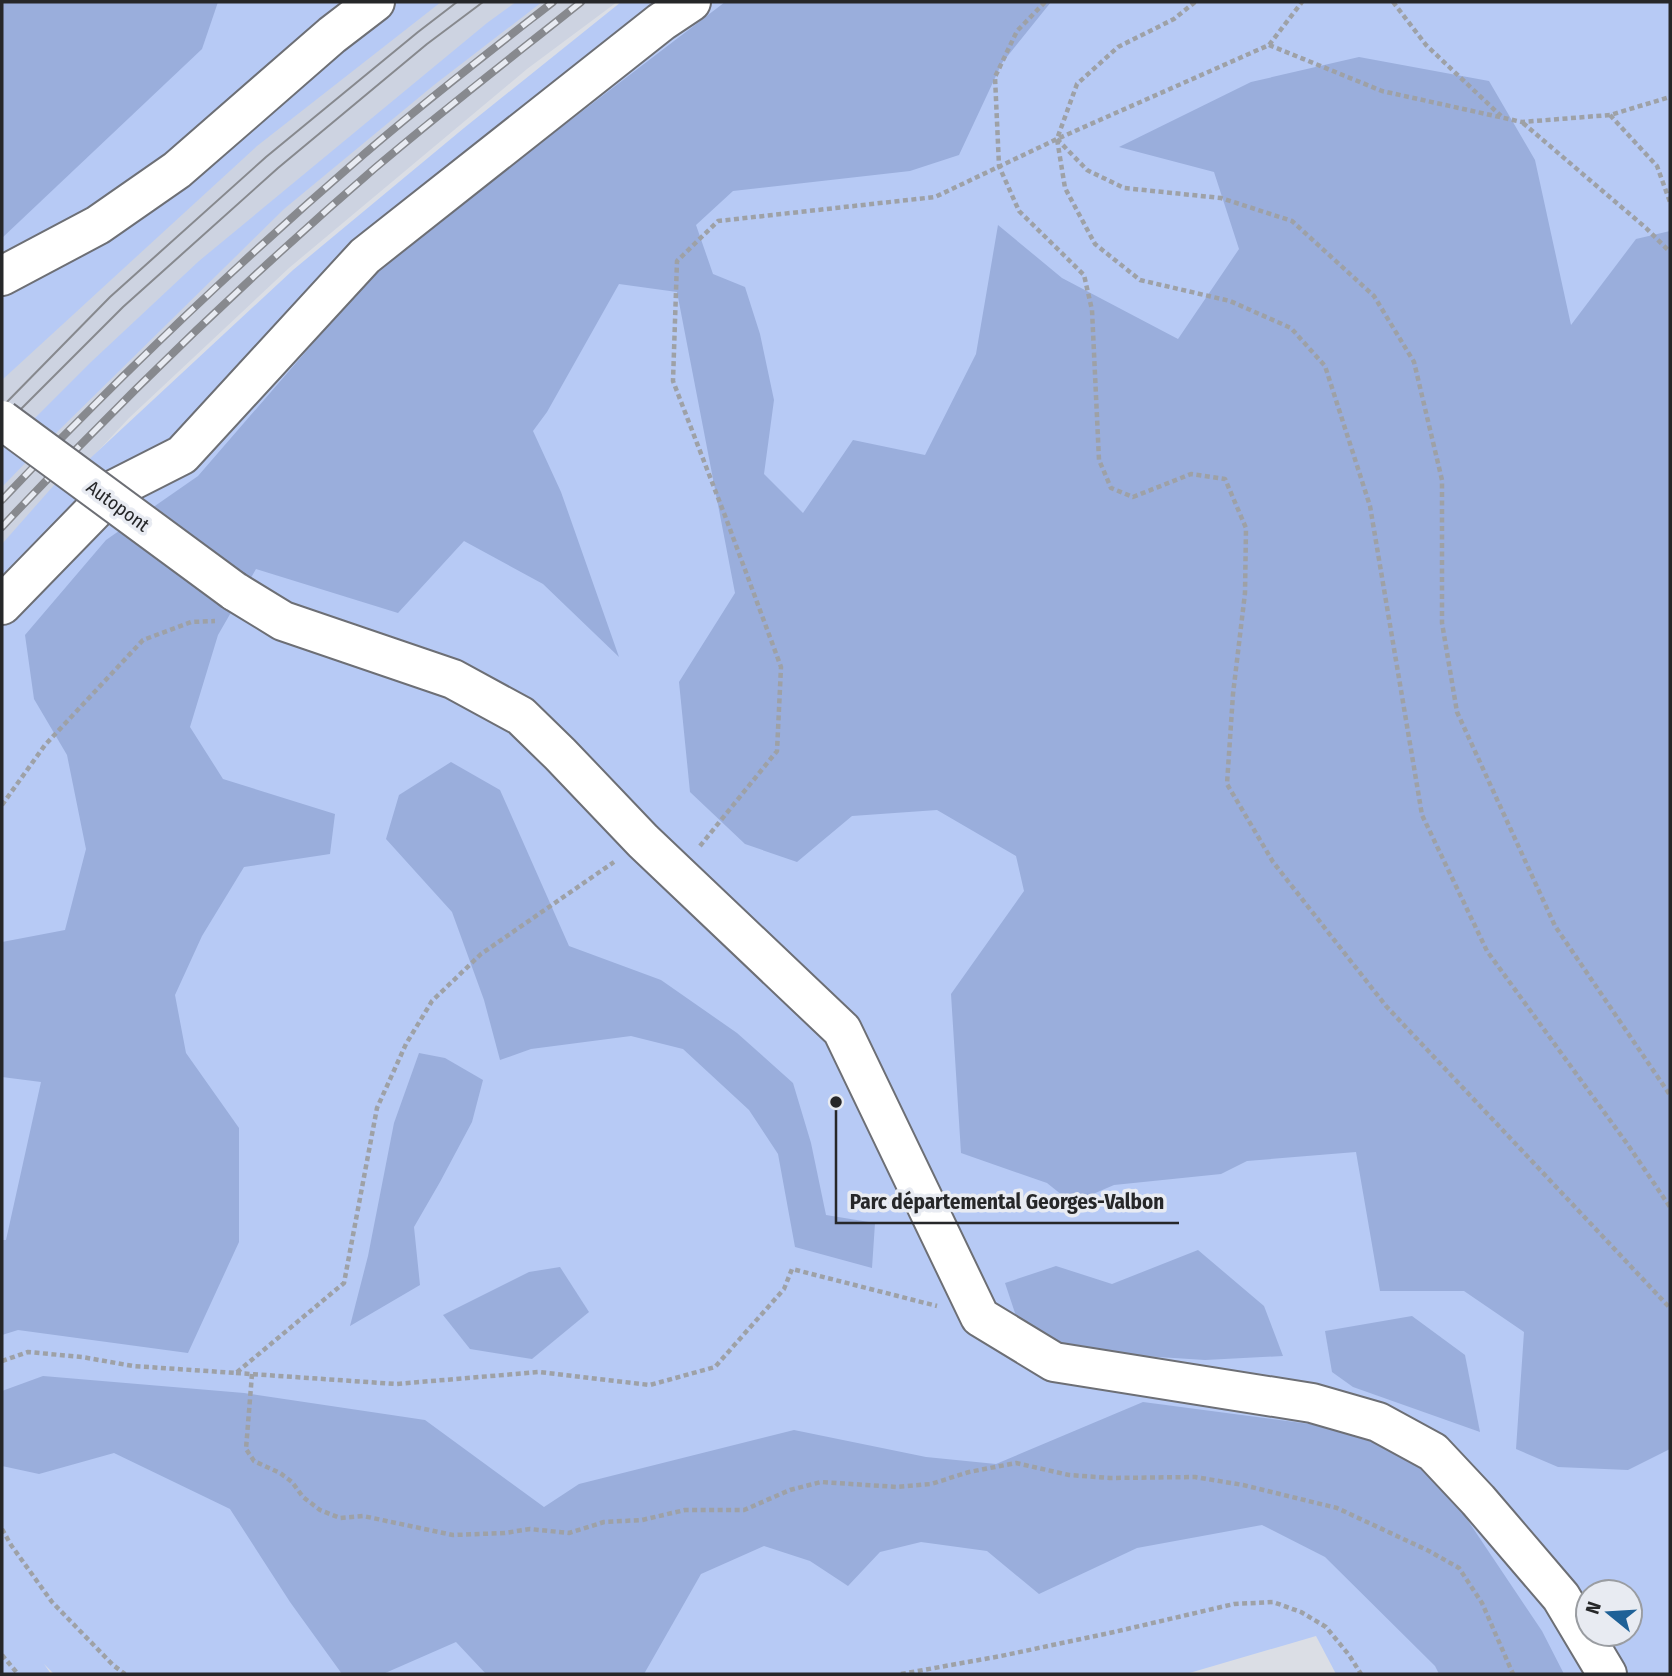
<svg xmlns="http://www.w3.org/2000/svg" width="1672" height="1676" viewBox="0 0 1672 1676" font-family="'Fira Sans Condensed',sans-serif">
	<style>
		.built { fill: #cdd3e1 }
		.green { fill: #b7caf5; fill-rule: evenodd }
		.forest { fill: #9aaedc }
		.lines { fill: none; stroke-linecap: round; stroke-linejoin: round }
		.minor-casing { stroke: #6d6f75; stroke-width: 42 }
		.path { stroke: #9ea1a6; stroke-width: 4.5; stroke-dasharray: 5 3.5; stroke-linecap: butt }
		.minor { stroke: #fff; stroke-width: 38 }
		.tram { stroke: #87898e; stroke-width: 2 }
		.rail-casing { stroke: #87898e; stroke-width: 8 }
		.rail { stroke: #e8ebf2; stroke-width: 5; stroke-dasharray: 16; stroke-linecap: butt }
		.minor-bridge-casing { stroke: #6d6f75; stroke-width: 42; stroke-linecap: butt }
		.minor-bridge { stroke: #fff; stroke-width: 38 }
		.labels { text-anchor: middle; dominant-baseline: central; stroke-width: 7; stroke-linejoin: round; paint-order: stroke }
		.street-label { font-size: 19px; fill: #262729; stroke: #e8ebf2 }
		.leader { fill: none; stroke: #262729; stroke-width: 2.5 }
		.callout-dot { fill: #262729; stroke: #e8ebf2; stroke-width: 2.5 }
		.callout-label { font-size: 21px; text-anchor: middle; font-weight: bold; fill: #262729; stroke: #e8ebf2; stroke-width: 7; stroke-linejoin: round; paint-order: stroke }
	</style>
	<rect width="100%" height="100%" fill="#dbdee5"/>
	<polygon class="built" points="389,2 617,2 527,69 289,268 129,418 2,554 2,342"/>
	<g class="green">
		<polygon points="2,2 441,2 257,146 2,380"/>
		<path d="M 516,2 L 542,2 L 434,85 L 284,209 L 48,441 L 83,465 L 293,270 L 464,128 L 621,2 L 1670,2 L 1670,1674 L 1336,1674 L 1316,1636 L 1186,1674 L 54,1674 L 44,1664 L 51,1674 L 2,1674 L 2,544 L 63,475 L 34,454 L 2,487 L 2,445 L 10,436 L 27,426 L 91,362 L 199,261 L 487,23 ZM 1588,1592 L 1630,1592 L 1630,1634 L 1588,1634 Z"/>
	</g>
	<g class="forest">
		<polygon points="2,2 218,2 202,49 2,238"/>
		<polygon points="725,2 1051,2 1002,63 959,155 910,171 733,191 696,225 713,274 745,287 760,334 774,400 764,474 803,513 853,440 925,455 976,354 998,225 1062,278 1178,339 1239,249 1214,172 1119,147 1251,82 1359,57 1489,81 1535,160 1571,325 1636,239 1670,231 1670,1449 1628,1470 1558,1467 1516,1449 1524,1332 1464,1291 1380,1291 1356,1152 1247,1161 1221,1174 1114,1185 1072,1203 1047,1183 961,1153 951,994 1024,891 1016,856 937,810 852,816 797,862 745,844 690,792 679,682 735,593 677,292 619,284 547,412 533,431 561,492 619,657 543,584 464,541 398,613 256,569 218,635 190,727 223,779 335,814 330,854 244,867 202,936 175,995 186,1053 239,1128 239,1242 188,1353 18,1330 2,1335 2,1240 6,1240 41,1082 2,1077 2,942 65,930 86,849 67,755 34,699 25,635 106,540 198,476 380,266"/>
		<polygon points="451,762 500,790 569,946 661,980 737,1033 793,1083 811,1143 826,1215 875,1223 872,1268 795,1247 778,1154 749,1110 683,1049 631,1036 531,1049 500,1060 484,1000 452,912 386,839 399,795"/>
		<polygon points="419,1053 445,1058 483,1080 472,1122 440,1182 414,1227 420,1285 350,1326 368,1256 394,1123"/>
		<polygon points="1198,1250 1264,1306 1283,1356 1205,1360 1080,1352 1017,1319 1005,1283 1056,1266 1112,1284"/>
		<polygon points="560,1267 589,1312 532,1359 470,1349 443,1315 529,1272"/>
		<polygon points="1412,1316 1465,1355 1480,1432 1353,1387 1332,1372 1325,1331"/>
		<polygon points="43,1376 244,1393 425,1420 544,1507 579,1484 794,1430 926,1457 996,1464 1143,1402 1347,1429 1438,1476 1542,1631 1564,1674 1439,1674 1435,1666 1325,1557 1262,1525 1137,1548 1039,1594 987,1551 921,1542 880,1552 848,1586 810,1561 764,1546 701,1574 644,1674 486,1674 456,1642 383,1674 342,1674 290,1602 230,1509 114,1453 39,1474 2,1466 2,1391"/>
	</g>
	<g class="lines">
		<defs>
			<g id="minor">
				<polyline points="2,276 98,225 177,170 332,35 375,2"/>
				<polyline points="234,591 283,621 453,679 521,716 560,754 643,841 842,1030 980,1317 1054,1362 1312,1403 1378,1422 1433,1452 1478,1500 1561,1597 1607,1674"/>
				<polyline points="2,605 115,489 182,455 365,256 661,22 691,2"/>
			</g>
		</defs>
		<use href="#minor" class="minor-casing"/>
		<g class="path">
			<polyline points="1045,2 1017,31 995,77 999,166 1019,211 1084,275 1092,310 1099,460 1111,488 1133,497 1191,474 1225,479 1246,528 1245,593 1233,694 1227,784 1273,862 1386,1006 1670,1308"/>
			<polyline points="1195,2 1174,19 1118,47 1077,84 1057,139 1065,188 1095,244 1140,280 1230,301 1291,328 1325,366 1370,506 1422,815 1487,951 1628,1145 1670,1207"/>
			<polyline points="1393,2 1426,45 1501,116"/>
			<polyline points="1269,45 1382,91 1522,122 1610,115 1670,97"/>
			<polyline points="1610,115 1657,166 1670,202"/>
			<polyline points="1523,123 1646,228 1670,252"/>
			<polyline points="1057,139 1087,170 1124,188 1221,198 1292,221 1374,296 1414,362 1442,480 1442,623 1457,712 1555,926 1670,1095"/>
			<polyline points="2,805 45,745 143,640 191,622 215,621"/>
			<polyline points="700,846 777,751 781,667 727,521 673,381 677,261 718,221 935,197 1057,139 1269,45 1302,2"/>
			<polyline points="2,1361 28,1352 82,1357 133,1366 236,1373 344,1283 377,1108 406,1044 432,1001 481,954 614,862"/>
			<polyline points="236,1373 396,1384 539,1372 650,1385 715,1367 784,1289 792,1269 937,1306"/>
			<polyline points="252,1374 246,1449 254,1461 280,1473 292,1482 303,1497 320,1510 340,1518 363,1516 453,1535 505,1533 530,1529 569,1533 604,1522 642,1520 685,1510 744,1510 790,1490 821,1482 897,1487 931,1484 969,1472 1016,1463 1069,1475 1110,1478 1195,1477 1243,1485 1337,1508 1429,1551 1459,1568 1482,1603 1513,1674"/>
			<polyline points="2,1529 11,1545 52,1602 113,1665 125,1674"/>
			<polyline points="2,1655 18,1674"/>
			<polyline points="901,1674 1001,1656 1114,1632 1234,1604 1273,1602 1301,1612 1326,1627 1349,1655 1361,1674"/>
		</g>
		<use href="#minor" class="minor"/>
		<g class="tram">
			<polyline points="2,407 110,297 266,157 418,32 457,2"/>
			<polyline points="2,428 123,307 278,168 427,44 483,2"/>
		</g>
		<defs>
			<g id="rail">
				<path d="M 2,500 C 116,379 237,264 363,155 C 424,102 489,52 553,2"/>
				<path d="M 2,527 C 120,401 244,281 375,168 C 442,111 512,57 581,2"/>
			</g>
		</defs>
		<use href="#rail" class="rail-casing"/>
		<use href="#rail" class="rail"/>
		<defs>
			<polyline id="minor-bridge" points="2,420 234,591"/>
		</defs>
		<use href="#minor-bridge" class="minor-bridge-casing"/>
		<use href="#minor-bridge" class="minor-bridge"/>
	</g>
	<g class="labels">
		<g class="street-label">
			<text transform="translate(118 506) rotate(36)">Autopont</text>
		</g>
	</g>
	<path class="leader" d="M836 1102L836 1223H1179"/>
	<circle class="callout-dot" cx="836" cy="1102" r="7"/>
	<g class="callout-label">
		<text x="1007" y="1209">Parc départemental Georges-Valbon</text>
	</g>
	<rect width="1672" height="1676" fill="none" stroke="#262729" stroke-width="7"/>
	<g transform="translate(1609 1613) rotate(288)"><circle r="33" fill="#e8ebf2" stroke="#9a9da2" stroke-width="2"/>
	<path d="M0-5L12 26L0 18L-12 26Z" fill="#1f6197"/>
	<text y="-10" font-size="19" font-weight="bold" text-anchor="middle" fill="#262729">N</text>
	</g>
</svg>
